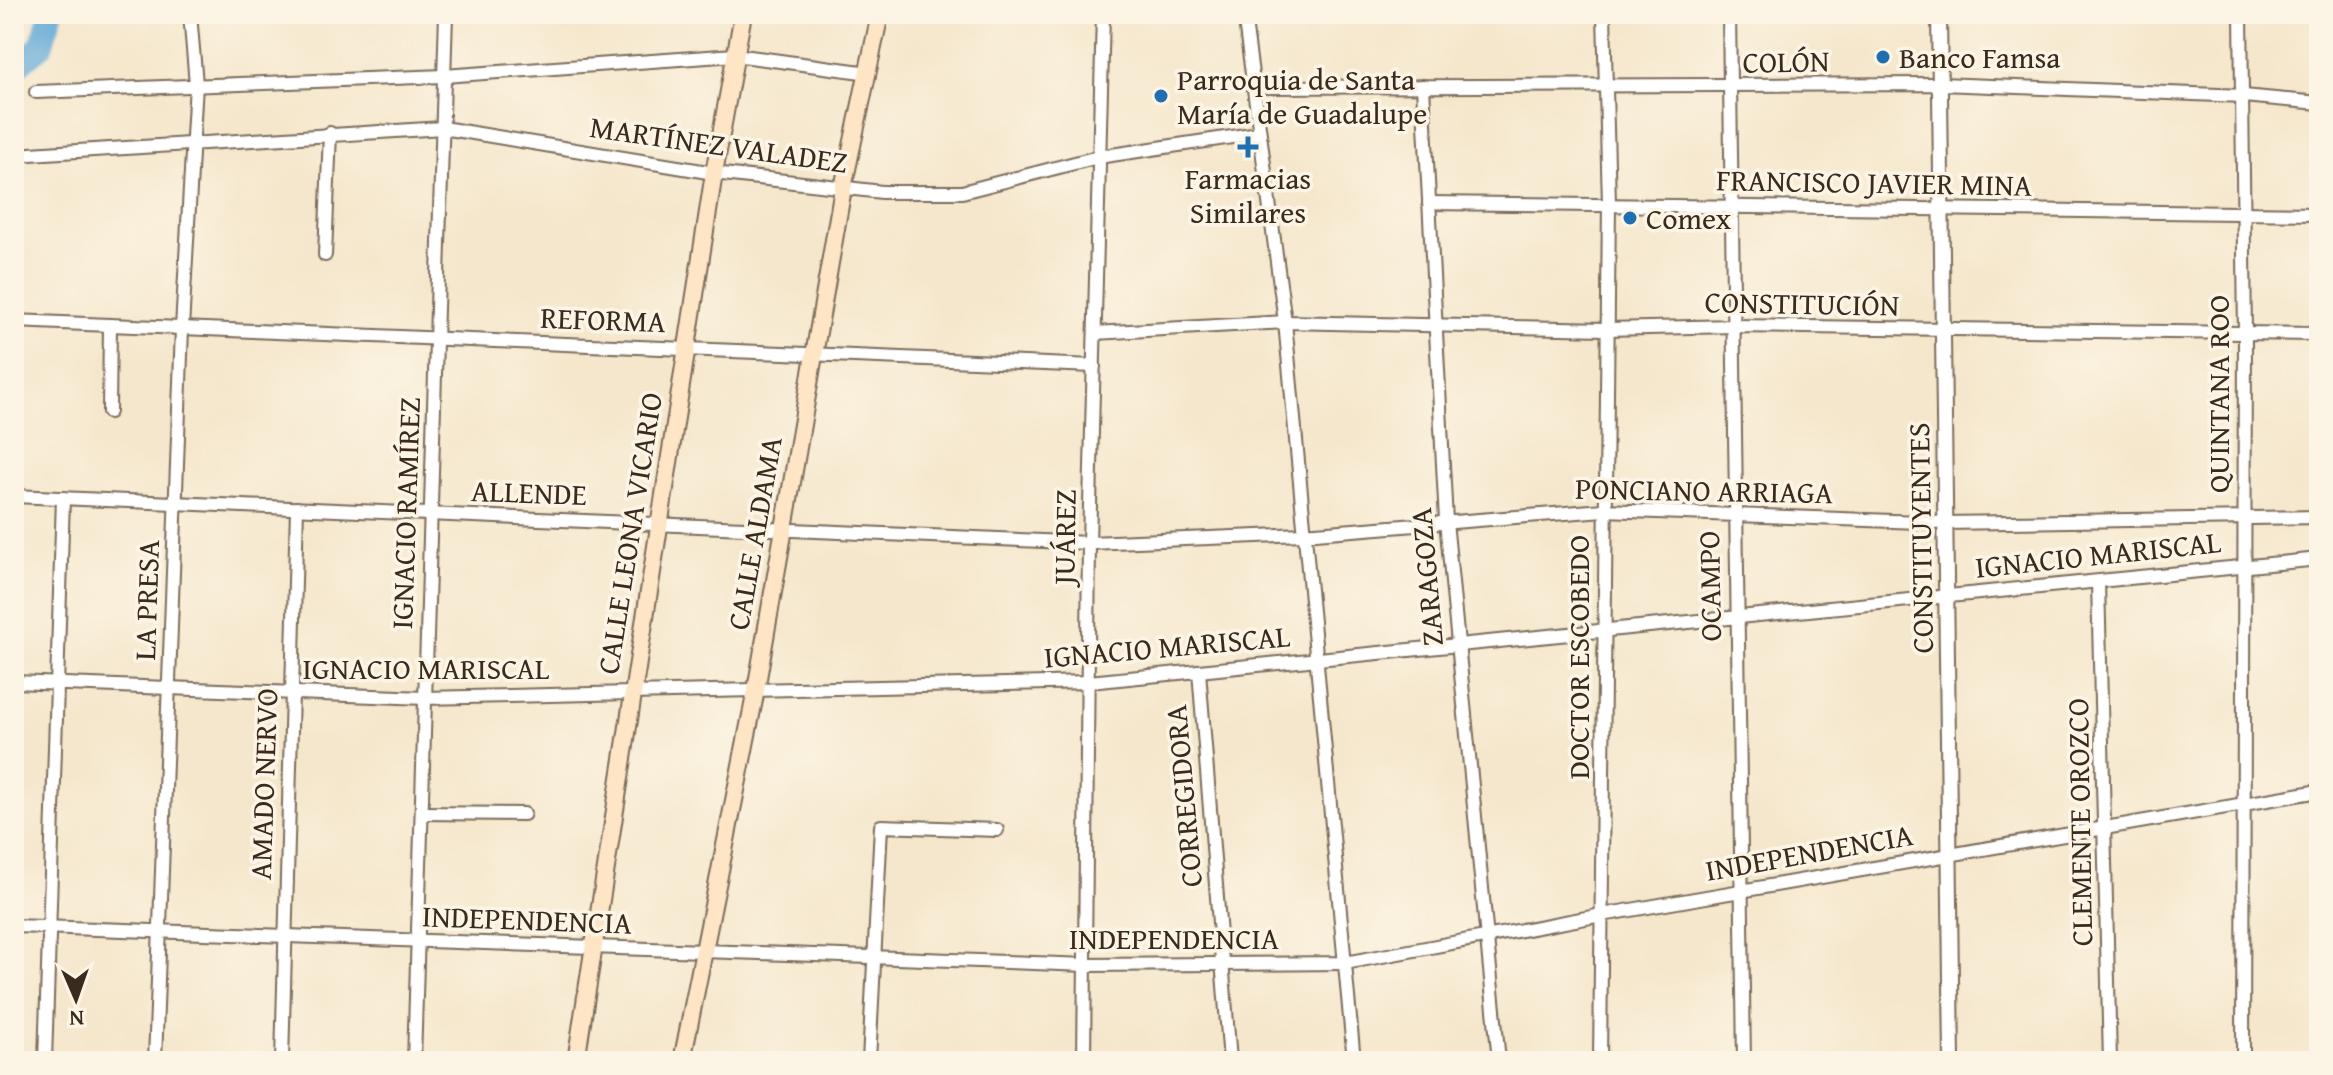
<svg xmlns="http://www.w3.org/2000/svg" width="2333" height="1075" viewBox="0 0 2333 1075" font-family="'Gentium Book Plus',serif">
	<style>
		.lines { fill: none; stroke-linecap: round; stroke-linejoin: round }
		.river { stroke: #61a7d7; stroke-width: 24 }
		.minor-casing { stroke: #7c6c5b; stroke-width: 16 }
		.tertiary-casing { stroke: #7c6c5b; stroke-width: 18 }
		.secondary-casing { stroke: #7c6c5b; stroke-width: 20 }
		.minor { stroke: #fff; stroke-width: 12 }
		.tertiary { stroke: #fff; stroke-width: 14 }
		.secondary { stroke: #fde5c5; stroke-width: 16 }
		.poi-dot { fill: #1f6fb2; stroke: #fcf5e5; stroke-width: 3 }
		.labels { text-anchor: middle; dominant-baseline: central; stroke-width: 7; stroke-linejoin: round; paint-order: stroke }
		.poi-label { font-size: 30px; fill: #3b2a1e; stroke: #fcf5e5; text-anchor: start }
		.street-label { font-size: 30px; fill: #3b2a1e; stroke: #fcf5e5 }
	</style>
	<rect width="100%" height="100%" fill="#fcf5e5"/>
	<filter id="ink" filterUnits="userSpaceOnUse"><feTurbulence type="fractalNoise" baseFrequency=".0125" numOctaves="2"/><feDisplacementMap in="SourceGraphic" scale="16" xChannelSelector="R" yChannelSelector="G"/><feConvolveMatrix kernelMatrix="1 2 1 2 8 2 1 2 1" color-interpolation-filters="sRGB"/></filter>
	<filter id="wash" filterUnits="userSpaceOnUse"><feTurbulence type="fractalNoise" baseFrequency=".006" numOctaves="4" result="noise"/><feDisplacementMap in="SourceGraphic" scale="32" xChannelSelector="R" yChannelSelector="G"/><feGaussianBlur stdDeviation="1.8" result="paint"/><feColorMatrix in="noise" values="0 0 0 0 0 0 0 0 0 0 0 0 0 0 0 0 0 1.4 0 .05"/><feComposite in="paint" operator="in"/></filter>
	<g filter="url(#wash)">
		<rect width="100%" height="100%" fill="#f5e7cc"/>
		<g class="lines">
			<polyline class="river" points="14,68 41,46 51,14"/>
		</g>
	</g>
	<g filter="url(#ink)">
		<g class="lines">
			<defs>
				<g id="minor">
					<polyline points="1244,14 1285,322 1354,1061"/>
					<polyline points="1729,14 1744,1061"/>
					<polyline points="2241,14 2245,333 2243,1061"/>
					<polyline points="14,21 20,14"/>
					<polyline points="1423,86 1446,521 1499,1061"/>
					<polyline points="1253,87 1940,84 2244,96 2319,103"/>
					<polyline points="36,92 444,76 735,55 869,73"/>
					<polyline points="14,155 443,128 714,173 882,192 962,192 1098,157 1259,133"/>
					<polyline points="1429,203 2319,214"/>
					<polyline points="325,255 330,133"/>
					<polyline points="14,321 1094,366"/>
					<polyline points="1095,333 1285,322 1606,329 1735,326 2319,334"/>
					<polyline points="109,412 110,325"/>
					<polyline points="14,496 1089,543 1303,534 1604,510 1945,523 2319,517"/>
					<polyline points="2098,582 2110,1061"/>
					<polyline points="1199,671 1230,1061"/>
					<polyline points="14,682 425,698 1089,682 2319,559"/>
					<polyline points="422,813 524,814"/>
					<polyline points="14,926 1087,965 1345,963 1602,915 2319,791"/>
					<polyline points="45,1061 63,498"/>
					<polyline points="155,1061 182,328 196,84 190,14"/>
					<polyline points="282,1061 297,508"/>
					<polyline points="414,1061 446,14"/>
					<polyline points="869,1061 881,826 997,830"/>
					<polyline points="1084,1061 1089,543 1103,14"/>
					<polyline points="1600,1061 1609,204 1604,14"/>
				</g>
				<polyline id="tertiary" points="1939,14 1952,1061"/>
				<g id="secondary">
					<polyline points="576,1061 714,173 743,14"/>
					<polyline points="682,1061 756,690 843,188 880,14"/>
				</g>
			</defs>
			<use href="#minor" class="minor-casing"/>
			<use href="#tertiary" class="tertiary-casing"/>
			<use href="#secondary" class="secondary-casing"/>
			<use href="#minor" class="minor"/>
			<use href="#tertiary" class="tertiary"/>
			<use href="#secondary" class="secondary"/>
		</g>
	</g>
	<g class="poi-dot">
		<circle cx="1883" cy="57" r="8"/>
		<circle cx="1161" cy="96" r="8"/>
		<path d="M1244 135h8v8h8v8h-8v8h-8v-8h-8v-8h8z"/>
		<circle cx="1630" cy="218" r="8"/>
	</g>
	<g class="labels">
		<g class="poi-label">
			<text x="1899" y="57">Banco Famsa</text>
			<text x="1177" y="79">Parroquia de Santa<tspan x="1177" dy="34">María de Guadalupe</tspan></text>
			<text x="1248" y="178" text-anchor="middle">Farmacias<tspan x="1248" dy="34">Similares</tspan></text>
			<text x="1646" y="218">Comex</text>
		</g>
		<g class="street-label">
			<text transform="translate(1786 61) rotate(-1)">COLÓN</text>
			<text transform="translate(719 144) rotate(8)">MARTÍNEZ VALADEZ</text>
			<text transform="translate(1874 182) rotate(1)">FRANCISCO JAVIER MINA</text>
			<text transform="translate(1802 303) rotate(1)">CONSTITUCIÓN</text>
			<text transform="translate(603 319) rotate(2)">REFORMA</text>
			<text transform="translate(2218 394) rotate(-90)">QUINTANA ROO</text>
			<text transform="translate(1704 490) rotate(1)">PONCIANO ARRIAGA</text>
			<text transform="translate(529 492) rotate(2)">ALLENDE</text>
			<text transform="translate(405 513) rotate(-88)">IGNACIO RAMÍREZ</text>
			<text transform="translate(629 533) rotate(-81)">CALLE LEONA VICARIO</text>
			<text transform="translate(754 533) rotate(-80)">CALLE ALDAMA</text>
			<text transform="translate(1064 537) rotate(-89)">JUÁREZ</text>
			<text transform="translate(1920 538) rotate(-91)">CONSTITUYENTES</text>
			<text transform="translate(2098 554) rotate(-6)">IGNACIO MARISCAL</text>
			<text transform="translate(1426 577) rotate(-95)">ZARAGOZA</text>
			<text transform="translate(1709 586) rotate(-91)">OCAMPO</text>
			<text transform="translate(146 600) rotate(-88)">LA PRESA</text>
			<text transform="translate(1167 646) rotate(-5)">IGNACIO MARISCAL</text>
			<text transform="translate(1578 657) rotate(-90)">DOCTOR ESCOBEDO</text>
			<text x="426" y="668">IGNACIO MARISCAL</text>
			<text transform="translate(263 784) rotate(-88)">AMADO NERVO</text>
			<text transform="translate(1183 796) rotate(-95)">CORREGIDORA</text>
			<text transform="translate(2079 822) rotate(-91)">CLEMENTE OROZCO</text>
			<text transform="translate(1809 852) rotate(-10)">INDEPENDENCIA</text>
			<text transform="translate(527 919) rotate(2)">INDEPENDENCIA</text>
			<text x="1174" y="938">INDEPENDENCIA</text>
		</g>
	</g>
	<rect width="2333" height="1075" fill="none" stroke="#fcf5e5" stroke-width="48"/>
	<g transform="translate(76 999) rotate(178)" stroke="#fcf5e5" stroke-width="6" paint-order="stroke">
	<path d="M0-6L14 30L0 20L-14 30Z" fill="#3b2a1e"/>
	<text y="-12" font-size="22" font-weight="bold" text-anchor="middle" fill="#3b2a1e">N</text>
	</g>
</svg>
